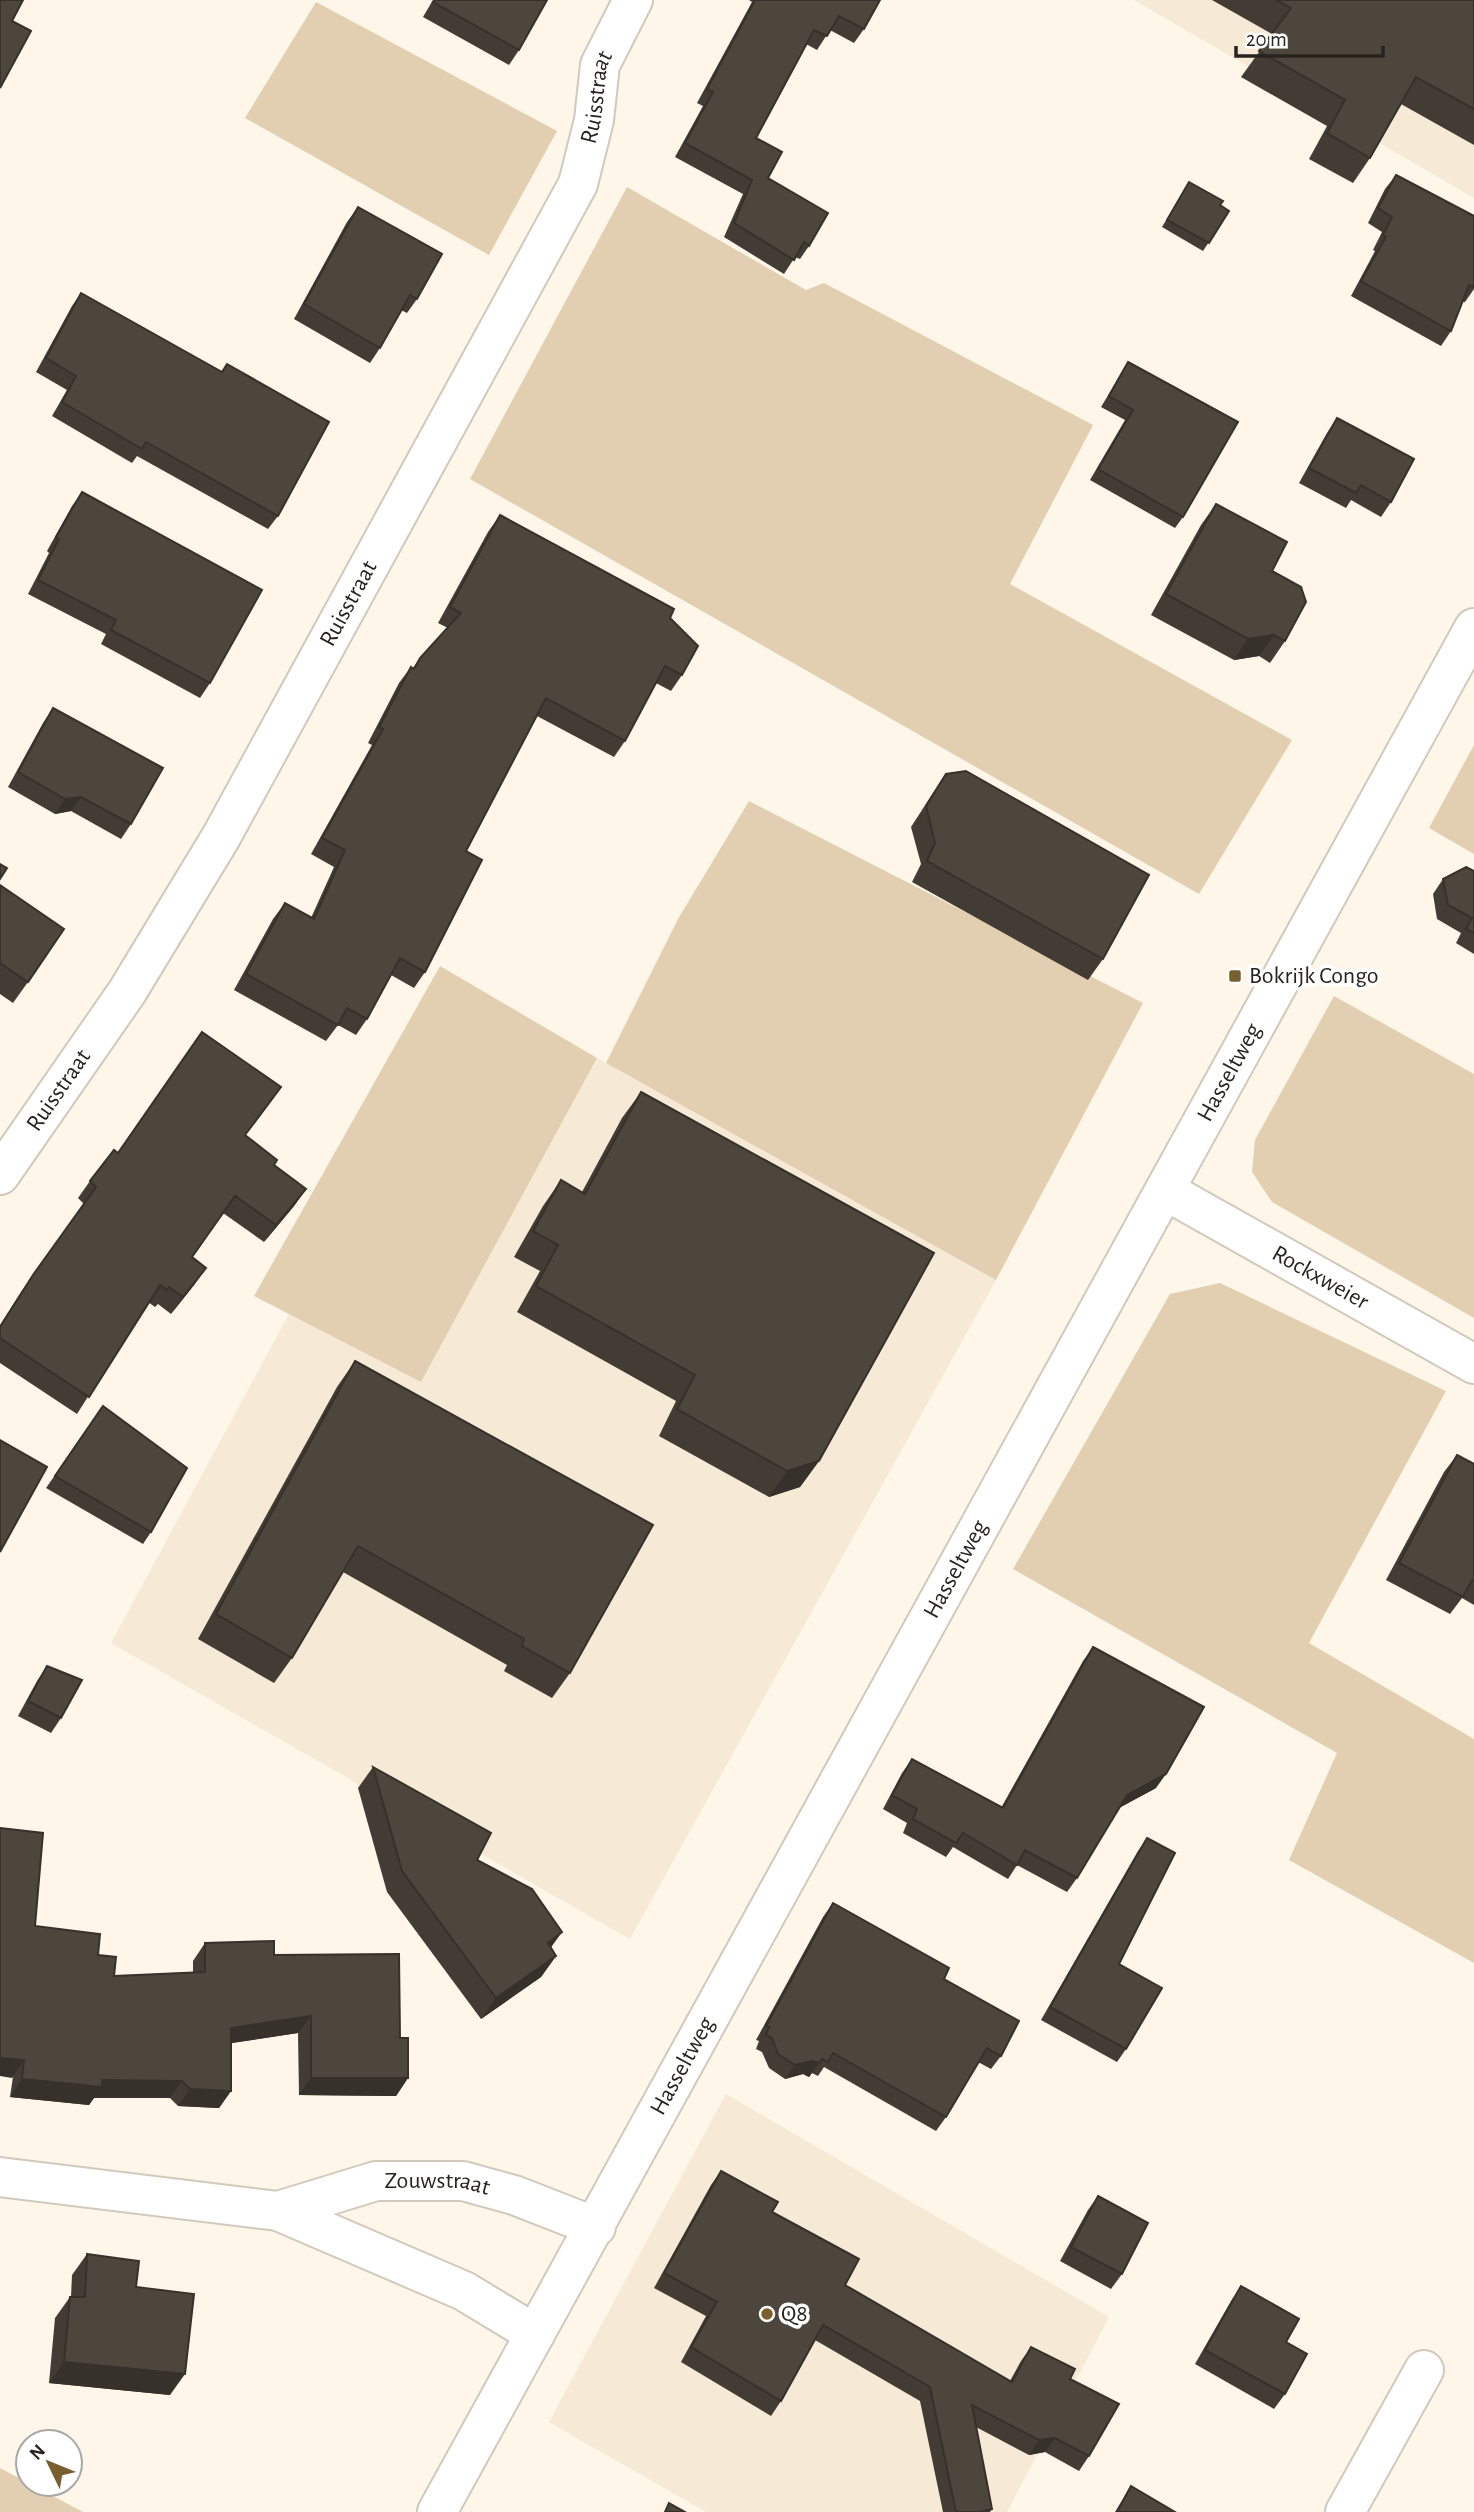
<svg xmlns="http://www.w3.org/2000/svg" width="1474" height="2512" viewBox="0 0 1474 2512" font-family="'Alegreya Sans',sans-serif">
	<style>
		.built { fill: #f6e9d5 }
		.green { fill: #e2cfb1 }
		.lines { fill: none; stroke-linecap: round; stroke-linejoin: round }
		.minor-casing { stroke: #d1c9bc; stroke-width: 42 }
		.primary-casing { stroke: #d1c9bc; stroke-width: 42 }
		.minor { stroke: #fff; stroke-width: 38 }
		.primary { stroke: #fff; stroke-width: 38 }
		.wall { fill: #423c34 }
		.shaded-wall { fill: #36312a }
		.building { fill: #4d463c; stroke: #36312a; stroke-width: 2 }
		.poi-dot { fill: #795e30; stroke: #fff; stroke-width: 2.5 }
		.labels { text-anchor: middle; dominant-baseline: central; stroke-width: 7; stroke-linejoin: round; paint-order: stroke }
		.street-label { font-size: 24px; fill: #27241f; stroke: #fff }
		.poi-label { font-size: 24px; fill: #27241f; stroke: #fff; text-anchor: start }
	</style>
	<rect width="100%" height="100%" fill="#fef6e9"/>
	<g class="built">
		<polygon points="1134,0 1474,0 1474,198"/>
		<polygon points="597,1058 996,1280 630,1939 111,1643 289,1314 421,1382"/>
		<polygon points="726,2094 1109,2317 1007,2512 706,2512 549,2422"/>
	</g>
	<g class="green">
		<polygon points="316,2 557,131 489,255 245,118"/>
		<polygon points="627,187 806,290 824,283 1093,425 1010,584 1292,740 1199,894 470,479"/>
		<polygon points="1474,745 1474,854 1429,828"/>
		<polygon points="749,801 1143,1003 996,1280 606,1063 678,919"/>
		<polygon points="440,966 597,1058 421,1382 254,1296"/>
		<polygon points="1334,996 1474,1074 1474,1318 1272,1202 1252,1172 1255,1140"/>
		<polygon points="1220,1283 1446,1391 1309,1643 1474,1739 1474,1963 1289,1860 1337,1753 1013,1569 1170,1294"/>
		<polygon points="0,2468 83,2512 0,2512"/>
	</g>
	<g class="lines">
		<defs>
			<g id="minor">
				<path id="s1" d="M 0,1175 L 127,992 L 221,837 L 578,184 L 594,120 L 600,65 L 633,0"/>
				<path id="s2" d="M 1166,1191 L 1474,1364"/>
				<polyline points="0,2177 278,2211 464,2291 535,2334"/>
				<path id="s3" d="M 278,2211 L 376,2181 L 463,2181 L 514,2195 L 596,2227"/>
				<polyline points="1345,2512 1424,2370"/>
			</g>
			<g id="primary">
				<path id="s4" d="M 437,2512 L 1474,628"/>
			</g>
		</defs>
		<use href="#minor" class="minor-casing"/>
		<use href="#primary" class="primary-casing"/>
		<use href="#minor" class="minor"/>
		<use href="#primary" class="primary"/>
	</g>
	<g class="wall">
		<polygon points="433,0 547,0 519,50 509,65 423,17"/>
		<polygon points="749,0 880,0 864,29 854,43 830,30 817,50 806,44 756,138 768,178 809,246 800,259 795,257 784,274 724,237 743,194 675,157 703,106 697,103 752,2"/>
		<polygon points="1212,0 1474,0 1474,145 1401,104 1370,158 1353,183 1309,159 1327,126 1241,77 1272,34"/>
		<polygon points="1396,175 1474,216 1474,289 1465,302 1463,302 1451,331 1441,346 1351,296 1375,251 1373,250 1382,232 1368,223 1385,189"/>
		<polygon points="1189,182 1229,211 1203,251 1162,227"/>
		<polygon points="358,207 417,299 407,313 401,310 380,348 370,363 294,319 347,222"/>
		<polygon points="81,293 278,516 268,529 137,456 132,463 52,416 67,390 36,372 72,306"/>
		<polygon points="1128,362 1183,517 1175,528 1090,480 1125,420 1101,407"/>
		<polygon points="1337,418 1391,502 1381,517 1351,500 1346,508 1299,483 1327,433"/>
		<polygon points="82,492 210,683 200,698 101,644 106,634 28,594 49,553 47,551 72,506"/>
		<polygon points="1216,504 1272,571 1285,641 1270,663 1259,656 1234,660 1151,615 1201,525"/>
		<polygon points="500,515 670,618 682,675 671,691 656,683 625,741 614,757 537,716 466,851 425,972 414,988 391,975 367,1019 356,1035 338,1025 326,1041 234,990 273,919 285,903 311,918 334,867 311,854 372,745 368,743 399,683 411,667 413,668 420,658 448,628 438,623 488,532"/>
		<polygon points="53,708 131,824 121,839 71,811 55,814 8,787 43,723"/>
		<polygon points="946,774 1103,959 1088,980 912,882 921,864 911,827 931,796"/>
		<polygon points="1474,871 1474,954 1456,943 1461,933 1437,919 1433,894 1443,879"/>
		<polygon points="0,885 28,982 13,1003 0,994"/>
		<polygon points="641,1092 819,1461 800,1487 769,1497 659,1436 676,1401 517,1312 540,1271 514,1257 543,1206 561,1180 582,1192 622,1118"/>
		<polygon points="246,1136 274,1165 306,1189 294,1206 264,1242 223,1213 192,1257 206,1268 194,1285 171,1314 158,1304 155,1307 148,1302 77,1414 0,1363 0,1325 21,1292 84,1204 78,1198 90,1181 118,1153"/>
		<polygon points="355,1361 570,1673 552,1698 504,1671 507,1665 343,1572 292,1658 274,1683 198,1639 337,1387"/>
		<polygon points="103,1406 151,1532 143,1544 46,1488"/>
		<polygon points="1457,1455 1474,1464 1474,1605 1462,1598 1450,1614 1386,1580 1444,1472"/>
		<polygon points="1093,1647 1156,1788 1119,1808 1077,1878 1067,1892 1017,1865 1008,1879 953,1847 946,1857 903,1833 907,1823 883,1809 902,1773 912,1759 1001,1808 1083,1661"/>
		<polygon points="47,1666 61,1718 51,1733 18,1716 37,1681"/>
		<polygon points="373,1767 477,1860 551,1947 556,1956 541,1977 481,2019 387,1892 358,1788"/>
		<polygon points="1147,1838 1119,1964 1126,2049 1117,2062 1041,2020 1138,1851"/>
		<polygon points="833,1903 944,1979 1001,2056 991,2069 978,2062 946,2117 936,2131 824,2067 818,2076 812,2073 809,2077 803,2074 785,2079 769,2068 762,2052 756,2049 759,2041 756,2040 823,1917"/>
		<polygon points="35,1926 98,1955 114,1976 193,1972 193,1961 205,1943 274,1955 400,2038 408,2078 396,2096 299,2095 298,2033 231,2043 231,2091 219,2108 178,2106 170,2098 94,2098 89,2105 10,2097"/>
		<polygon points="721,2171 772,2212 845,2285 1010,2381 1021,2361 1031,2347 1070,2379 1089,2456 1079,2471 1045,2452 1029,2455 976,2427 992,2509 990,2512 943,2512 920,2401 815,2340 781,2401 771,2416 681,2362 706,2316 654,2288 711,2185"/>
		<polygon points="1098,2196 1122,2274 1111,2289 1060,2261 1088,2210"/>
		<polygon points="87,2254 170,2395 49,2383 55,2318 70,2297 71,2297 72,2275"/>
		<polygon points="1241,2286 1286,2342 1285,2394 1274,2409 1195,2364 1231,2301"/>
		<polygon points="1131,2486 1175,2512 1115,2512"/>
	</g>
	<g class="shaded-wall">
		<polygon points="1274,635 1259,656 1234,660 1248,639"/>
		<polygon points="81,797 71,811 55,814 65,799"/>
		<polygon points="306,1189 294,1206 264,1242 276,1225"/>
		<polygon points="206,1268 194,1285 171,1314 183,1297"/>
		<polygon points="819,1461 800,1487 769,1497 787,1471"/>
		<polygon points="1166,1774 1156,1788 1117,1809 1127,1795"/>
		<polygon points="562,1932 547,1953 548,1943"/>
		<polygon points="556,1956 541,1977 481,2019 496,1998"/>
		<polygon points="311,2016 298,2033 219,2045 231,2028"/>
		<polygon points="0,2058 24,2060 12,2078 0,2076"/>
		<polygon points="812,2061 819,2063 809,2077 803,2074 785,2079 795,2065"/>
		<polygon points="311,2078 408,2078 396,2096 299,2095"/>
		<polygon points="22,2079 182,2081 170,2098 94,2098 89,2105 10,2097"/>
		<polygon points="190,2089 231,2091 219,2108 178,2106"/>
		<polygon points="64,2362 185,2374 170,2395 49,2383"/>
		<polygon points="1055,2438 1045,2452 1029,2455 1039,2440"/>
	</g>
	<g class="building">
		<polygon points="0,0 23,0 12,21 31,31 0,88"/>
		<polygon points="435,0 547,0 519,50 433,2"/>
		<polygon points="755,0 880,0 864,29 839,16 827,36 814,30 756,138 782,152 768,178 828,213 809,246 804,242 794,260 734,223 752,180 685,143 713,92 707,89"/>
		<polygon points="1276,0 1474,0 1474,109 1416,77 1370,158 1327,133 1345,100 1259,51 1291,8"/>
		<polygon points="1396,175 1474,216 1474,287 1469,285 1451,331 1361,281 1386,237 1383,235 1392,217 1378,208"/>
		<polygon points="1189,182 1223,201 1220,205 1229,211 1209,243 1167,220"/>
		<polygon points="358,207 442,254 417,299 410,295 380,348 304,304"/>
		<polygon points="81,293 222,372 227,364 329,422 278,516 146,442 142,449 62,402 76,376 46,358"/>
		<polygon points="1128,362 1238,422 1183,517 1098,469 1133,410 1109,396"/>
		<polygon points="1337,418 1414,459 1391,502 1361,485 1356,493 1309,468"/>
		<polygon points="82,492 262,590 210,683 111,630 116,620 38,580 59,539 56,537"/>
		<polygon points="1216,504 1287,542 1272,571 1301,587 1306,602 1285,641 1274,635 1248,639 1166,594"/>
		<polygon points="500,515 674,609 670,618 698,646 682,675 665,666 625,741 546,698 466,851 482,860 425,972 400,958 367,1019 347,1008 338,1025 246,974 285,903 314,919 345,850 322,838 383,729 379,727 411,667 414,669 420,658 461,613 450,607"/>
		<polygon points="53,708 163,768 131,824 81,797 65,799 18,772"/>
		<polygon points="966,771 1149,875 1103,959 927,861 935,843 926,806 946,774"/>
		<polygon points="0,864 7,868 0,879"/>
		<polygon points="1466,867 1474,871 1474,933 1466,929 1472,918 1448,905 1443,879"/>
		<polygon points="0,885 64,929 28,982 0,963"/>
		<polygon points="202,1032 281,1087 245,1135 277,1160 274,1165 306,1189 276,1225 235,1196 192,1257 206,1268 183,1297 169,1287 167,1290 160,1285 89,1397 0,1338 0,1327 33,1275 96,1187 90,1181 114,1150 118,1153"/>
		<polygon points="641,1092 934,1253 819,1461 787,1471 677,1409 695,1375 536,1286 558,1245 533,1231 561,1180 585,1194"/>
		<polygon points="355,1361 653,1525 570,1673 522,1646 524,1639 358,1546 292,1658 216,1614"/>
		<polygon points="103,1406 187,1468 151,1532 55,1476"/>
		<polygon points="0,1440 47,1467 0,1552"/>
		<polygon points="1457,1455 1474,1464 1474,1581 1472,1580 1463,1597 1399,1563"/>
		<polygon points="1093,1647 1204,1707 1166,1774 1127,1795 1077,1878 1025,1850 1017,1865 963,1833 956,1843 913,1819 917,1809 892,1795 912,1759 1003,1808"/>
		<polygon points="47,1666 82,1680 61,1718 28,1701"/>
		<polygon points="373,1767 491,1833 477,1860 532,1889 562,1932 548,1943 556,1956 496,1998 402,1871"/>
		<polygon points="0,1828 43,1833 35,1926 100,1934 98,1955 116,1957 114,1976 205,1972 205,1943 274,1941 274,1955 399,1954 400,2038 408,2038 408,2078 311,2078 311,2016 231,2028 231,2091 190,2089 182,2081 102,2080 102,2087 22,2079 24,2060 0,2058"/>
		<polygon points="1147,1838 1175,1853 1119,1964 1162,1988 1126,2049 1050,2007"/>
		<polygon points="833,1903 949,1968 944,1979 1019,2021 1001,2056 987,2048 946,2117 833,2053 828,2062 822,2059 819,2063 812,2061 795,2065 778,2054 772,2038 766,2035 769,2027 766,2026"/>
		<polygon points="721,2171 778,2202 772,2212 859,2259 845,2285 1012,2382 1031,2347 1075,2369 1070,2379 1119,2404 1089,2456 1055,2438 1039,2440 972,2405 992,2509 979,2512 956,2512 930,2387 823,2325 781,2401 691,2347 717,2302 664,2273"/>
		<polygon points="1098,2196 1148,2223 1122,2274 1071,2247"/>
		<polygon points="87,2254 139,2261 136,2287 194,2294 185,2374 64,2362 70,2297 85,2297"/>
		<polygon points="1241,2286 1299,2319 1286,2342 1307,2354 1285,2394 1205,2350"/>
		<polygon points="1131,2486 1175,2512 1117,2512"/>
		<polygon points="669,2503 685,2512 665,2512"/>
	</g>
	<g class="poi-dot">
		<rect x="1228" y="969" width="14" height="14" rx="3.5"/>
		<circle cx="767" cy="2314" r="7"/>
	</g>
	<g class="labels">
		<g class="street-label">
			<text stroke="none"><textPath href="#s1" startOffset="1237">Ruisstraat</textPath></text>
			<text stroke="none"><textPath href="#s1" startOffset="670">Ruisstraat</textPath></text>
			<text stroke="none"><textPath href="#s4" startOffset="1643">Hasseltweg</textPath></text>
			<text stroke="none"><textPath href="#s1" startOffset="103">Ruisstraat</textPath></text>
			<text stroke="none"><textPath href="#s2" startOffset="177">Rockxweier</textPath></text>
			<text stroke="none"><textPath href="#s4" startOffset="1076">Hasseltweg</textPath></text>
			<text stroke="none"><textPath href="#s4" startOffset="509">Hasseltweg</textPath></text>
			<text stroke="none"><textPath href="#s3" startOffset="164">Zouwstraat</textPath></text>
		</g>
		<g class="poi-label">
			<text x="1249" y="976">Bokrijk Congo</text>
			<text x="781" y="2314">Q8</text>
		</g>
	</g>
	<g transform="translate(49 2463) rotate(313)"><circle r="33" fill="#ffffff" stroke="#a9a7a5" stroke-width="2"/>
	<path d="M0-5L12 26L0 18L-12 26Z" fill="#795e30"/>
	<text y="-10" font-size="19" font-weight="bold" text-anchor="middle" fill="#27241f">N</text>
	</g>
	<path d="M1236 46v10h147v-10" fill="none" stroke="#27241f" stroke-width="3.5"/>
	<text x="1246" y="46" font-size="21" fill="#27241f" stroke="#ffffff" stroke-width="5" paint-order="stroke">20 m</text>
</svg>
